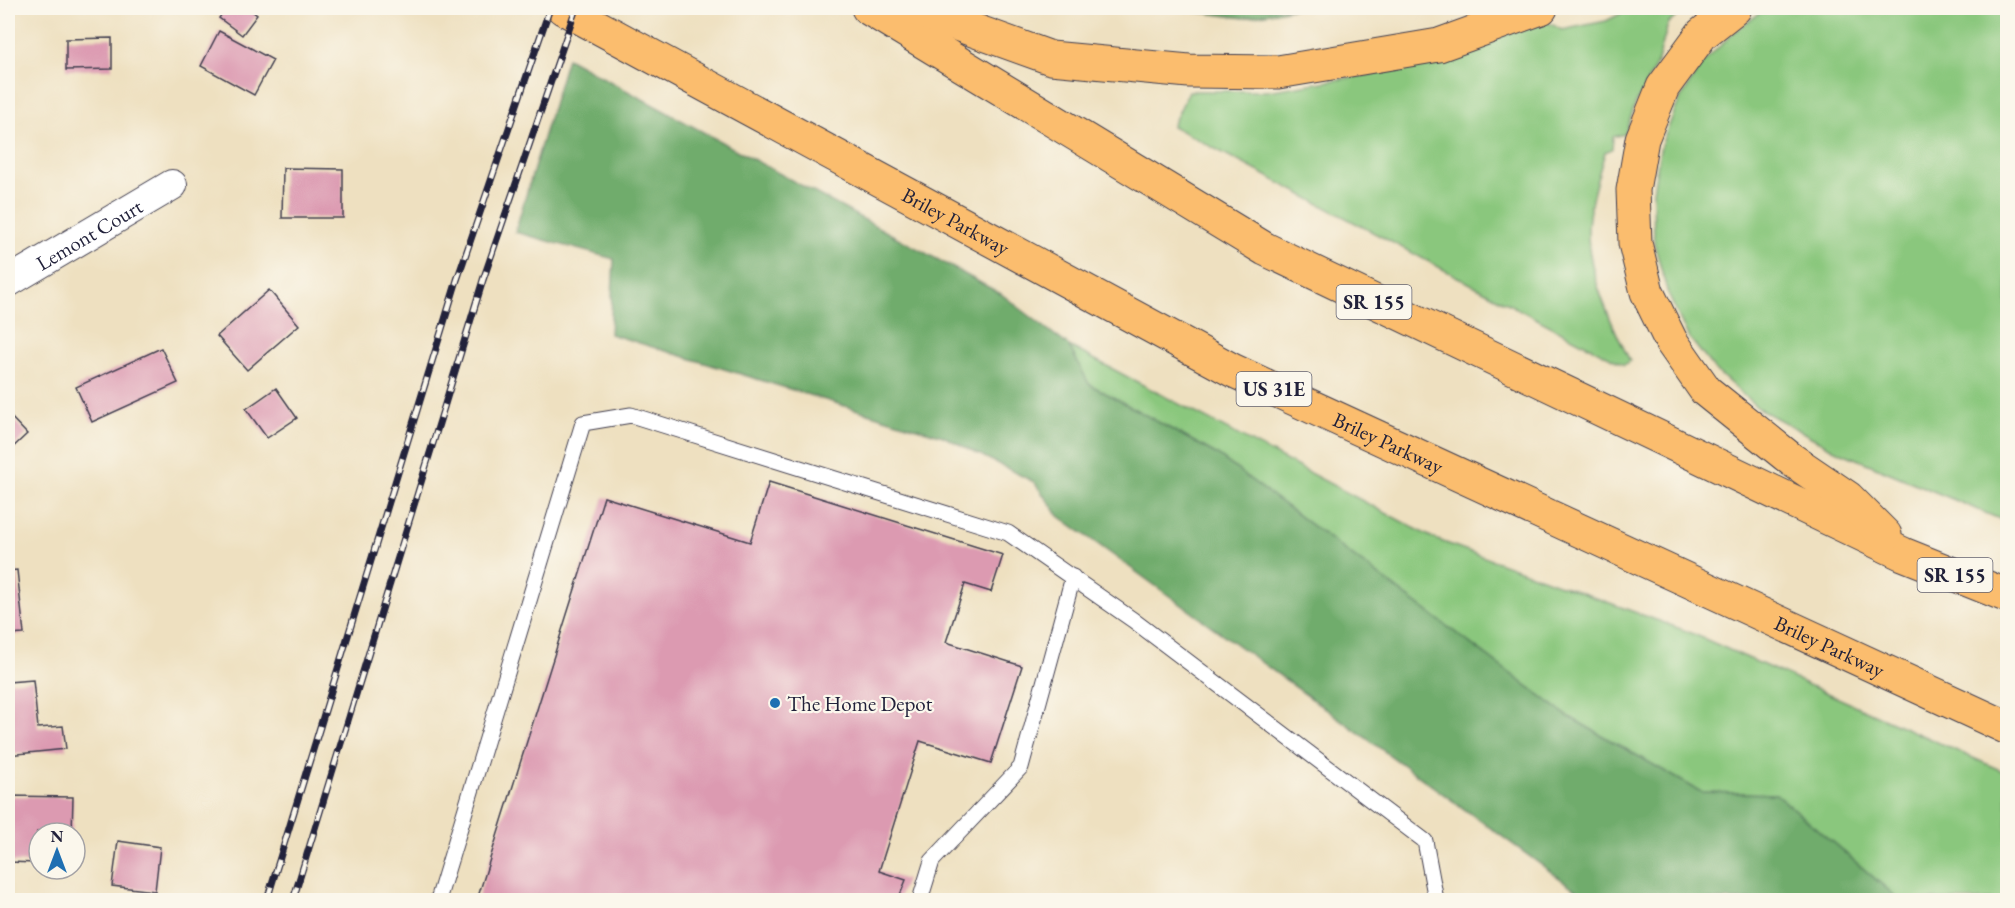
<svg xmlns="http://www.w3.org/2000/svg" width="2015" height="908" viewBox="0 0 2015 908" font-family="'EB Garamond',serif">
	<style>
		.green { fill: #8ac77d; stroke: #56745c; stroke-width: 1.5 }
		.forest { fill: #6fac6c; stroke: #486754; stroke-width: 1.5 }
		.building { fill: #dc9ab1 }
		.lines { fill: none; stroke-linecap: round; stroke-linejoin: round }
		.lane-casing { stroke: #413e4f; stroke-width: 17 }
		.street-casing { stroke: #413e4f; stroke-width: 32 }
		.highway-casing { stroke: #413e4f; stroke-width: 35 }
		.lane { stroke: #fff; stroke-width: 15 }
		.street { stroke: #fff; stroke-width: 30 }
		.highway { stroke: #fbbd6e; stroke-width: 33 }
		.rail-casing { stroke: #22223b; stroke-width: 7 }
		.rail { stroke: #fbf7ec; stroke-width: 4.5; stroke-dasharray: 14; stroke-linecap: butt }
		.poi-dot { fill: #1f6fb2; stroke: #fbf7ec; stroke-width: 2 }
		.labels { text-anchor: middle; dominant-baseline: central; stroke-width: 4.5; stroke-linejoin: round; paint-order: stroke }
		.shield { fill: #fbf7ec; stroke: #636270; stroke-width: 1.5 }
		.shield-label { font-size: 20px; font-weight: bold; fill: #22223b }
		.street-label { font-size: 21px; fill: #22223b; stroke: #fbf7ec }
		.poi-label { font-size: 21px; fill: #22223b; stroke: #fbf7ec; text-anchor: start }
	</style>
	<rect width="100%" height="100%" fill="#fbf7ec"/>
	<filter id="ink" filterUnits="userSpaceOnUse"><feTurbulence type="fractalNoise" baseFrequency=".0167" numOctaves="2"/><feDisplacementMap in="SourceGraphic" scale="12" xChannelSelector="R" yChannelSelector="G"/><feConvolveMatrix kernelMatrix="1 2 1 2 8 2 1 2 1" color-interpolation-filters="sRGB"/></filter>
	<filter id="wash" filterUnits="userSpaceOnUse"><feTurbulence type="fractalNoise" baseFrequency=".008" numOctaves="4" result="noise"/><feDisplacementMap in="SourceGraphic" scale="24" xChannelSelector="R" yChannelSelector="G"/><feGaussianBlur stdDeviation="1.35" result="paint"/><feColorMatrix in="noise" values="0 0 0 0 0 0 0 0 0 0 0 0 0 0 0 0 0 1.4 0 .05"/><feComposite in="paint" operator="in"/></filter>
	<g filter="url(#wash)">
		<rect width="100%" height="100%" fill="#eee0c0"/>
		<g class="green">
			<path d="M 1632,8 L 1686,8 L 1668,24 L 1658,61 L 1635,105 L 1625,134 L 1613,137 L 1612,149 L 1605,152 C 1598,177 1589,203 1588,229 C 1587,272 1611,323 1630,361 L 1624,365 L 1172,126 L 1189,91 L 1267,91 L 1416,67 L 1544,20 L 1562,30 L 1606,21 Z"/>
			<polygon points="1766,8 2007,8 2007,522 1835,450 1758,408 1714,369 1688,336 1668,294 1654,243 1653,191 1661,145 1679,101 1701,65 1733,33"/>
			<polygon points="1069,346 1435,539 1689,632 2007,773 2007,900 1900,900 1776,794 1701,792 1566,715 1216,454 1089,384"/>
		</g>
		<g class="forest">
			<polygon points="1166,8 1296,8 1244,18"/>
			<polygon points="567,58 1001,294 1069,346 1089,384 1216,454 1566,715 1701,792 1776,794 1900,900 1590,900 1059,516 1034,482 943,436 610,334 614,259 515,232"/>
		</g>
		<g id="blocks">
			<g class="building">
				<polygon points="226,8 248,8 257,15 242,35 219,18"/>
				<polygon points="219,31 273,60 254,95 201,66"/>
				<polygon points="112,38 112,69 66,70 66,39"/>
				<polygon points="283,168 343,169 343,218 282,218"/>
				<polygon points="269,290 299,325 247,370 217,336"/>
				<polygon points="161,348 178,383 92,422 76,387"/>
				<polygon points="276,388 297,418 267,438 246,409"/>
				<polygon points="8,414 27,434 8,452"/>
				<polygon points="769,482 1003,555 991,592 965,584 946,642 1022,666 991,763 920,741 879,871 906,880 898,900 477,900 604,497 750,542"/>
				<polygon points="17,570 24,634 8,635 8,571"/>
				<polygon points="33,680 38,728 63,726 66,749 8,755 8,682"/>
				<polygon points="8,796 73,797 72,833 37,832 37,863 8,862"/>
				<polygon points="118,841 160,847 155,891 112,886"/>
			</g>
		</g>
	</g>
	<g filter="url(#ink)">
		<use href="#blocks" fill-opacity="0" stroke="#413e4f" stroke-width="1.5"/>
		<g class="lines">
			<defs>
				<g id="lane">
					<polyline points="438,900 583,423 631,415 1008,533 1133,620 1425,841 1436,900"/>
					<polyline points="920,900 932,861 1021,767 1073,577"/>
				</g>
				<g id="street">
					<path id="s1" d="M 8,282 L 172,185"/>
				</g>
				<g id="highway">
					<path id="s2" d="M 563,8 L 1232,370 L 2008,728"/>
					<polyline points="868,8 1265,249 1903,554 2008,596"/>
					<polyline points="912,8 1051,58 1189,71 1278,72 1439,45 1541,8"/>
					<polyline points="1735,8 1702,34 1663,87 1642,139 1633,190 1635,243 1647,292 1671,341 1706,391 1792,460 1848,498 1885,535"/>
				</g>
			</defs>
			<use href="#lane" class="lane-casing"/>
			<use href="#street" class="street-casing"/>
			<use href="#highway" class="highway-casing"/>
			<use href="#lane" class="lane"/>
			<use href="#street" class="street"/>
			<use href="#highway" class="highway"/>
			<defs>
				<g id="rail">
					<polyline points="267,900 457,280 550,8"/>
					<polyline points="293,900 483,280 576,8"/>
				</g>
			</defs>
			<use href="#rail" class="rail-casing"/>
			<use href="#rail" class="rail"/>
		</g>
	</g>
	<circle class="poi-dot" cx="775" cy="703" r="6"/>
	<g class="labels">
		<g class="shield">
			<rect x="1336.5" y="285" width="75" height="34" rx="4.5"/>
			<rect x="1236.5" y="372" width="75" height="34" rx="4.5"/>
			<rect x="1917.5" y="558" width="75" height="34" rx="4.5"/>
		</g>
		<g class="shield-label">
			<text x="1374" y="302">SR 155</text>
			<text x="1274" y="389">US 31E</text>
			<text x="1955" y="575">SR 155</text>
		</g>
		<g class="street-label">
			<text stroke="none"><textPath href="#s2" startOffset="447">Briley Parkway</textPath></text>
			<text stroke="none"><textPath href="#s1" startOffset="94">Lemont Court</textPath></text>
			<text stroke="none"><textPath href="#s2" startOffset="933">Briley Parkway</textPath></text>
			<text stroke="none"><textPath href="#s2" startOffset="1419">Briley Parkway</textPath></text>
		</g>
		<g class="poi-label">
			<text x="787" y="703">The Home Depot</text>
		</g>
	</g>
	<rect width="2015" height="908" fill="none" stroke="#fbf7ec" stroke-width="30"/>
	<g transform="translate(57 851)"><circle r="28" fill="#fbf7ec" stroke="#a4a2a5" stroke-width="1.5"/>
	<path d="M0-4.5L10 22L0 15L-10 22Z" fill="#1f6fb2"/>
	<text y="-9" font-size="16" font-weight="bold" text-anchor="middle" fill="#22223b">N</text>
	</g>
</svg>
